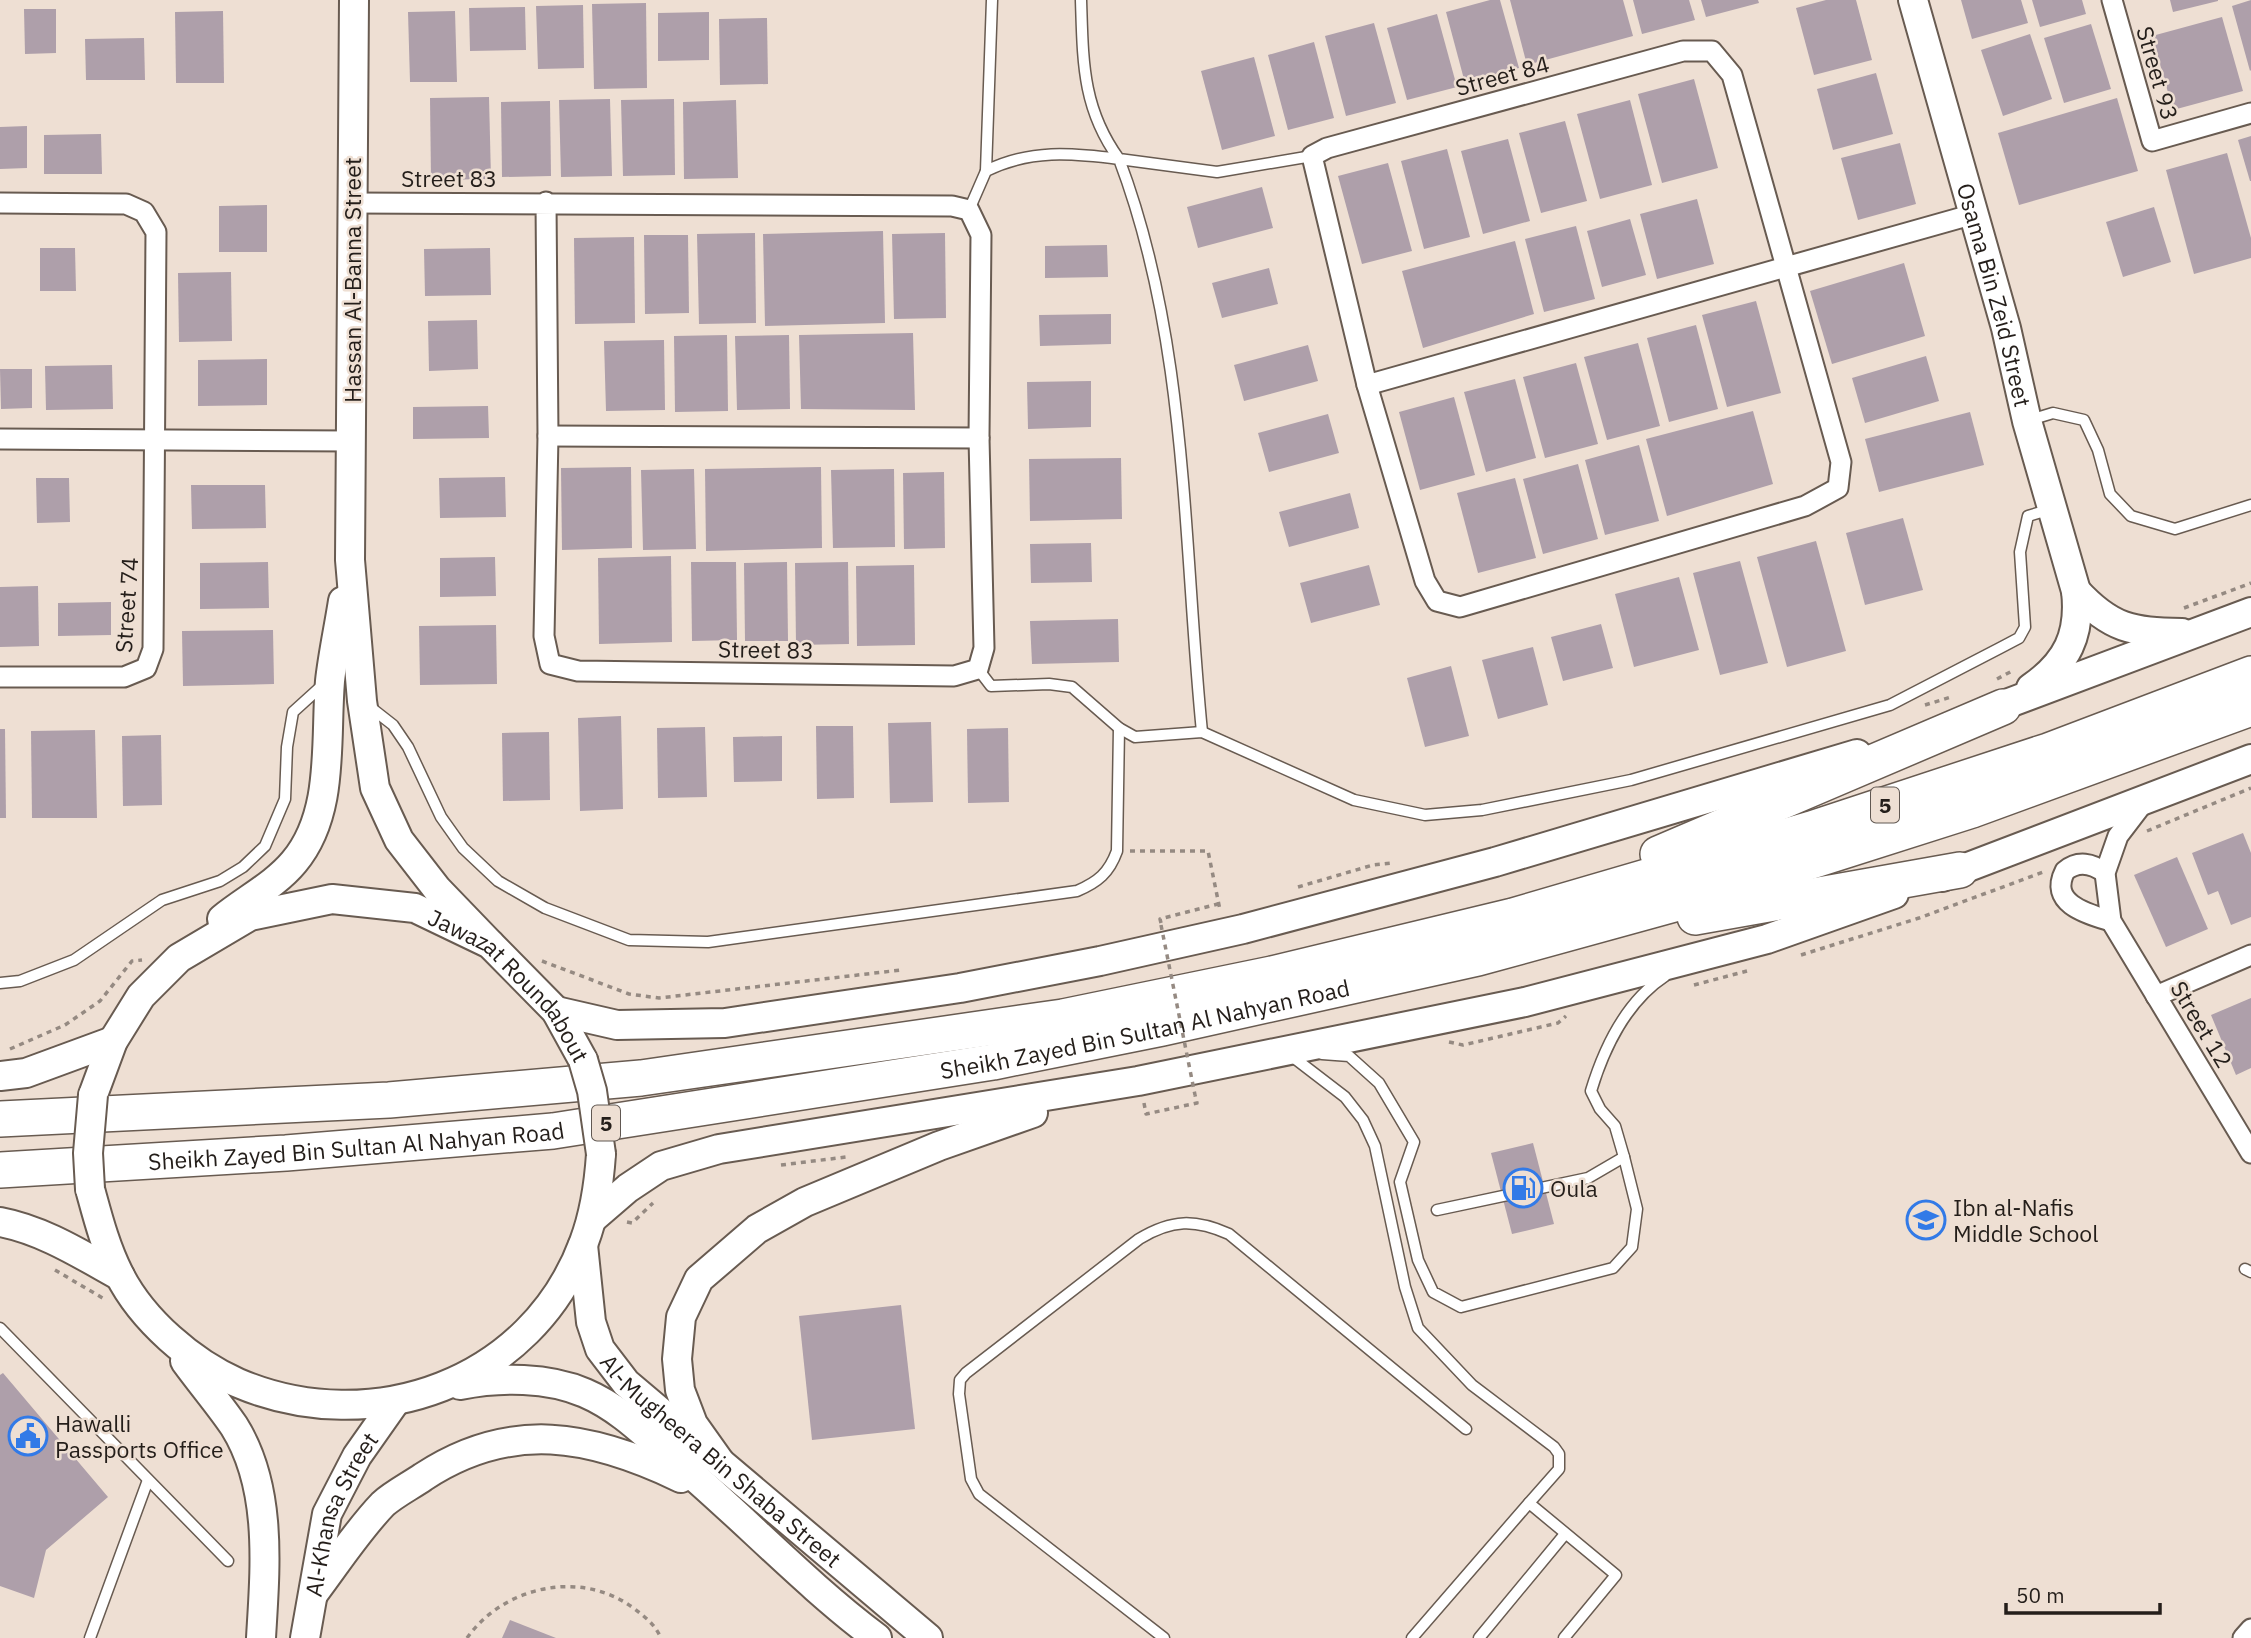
<svg xmlns="http://www.w3.org/2000/svg" width="2251" height="1638" viewBox="0 0 2251 1638" font-family="'IBM Plex Sans',sans-serif">
	<style>
		.building { fill: #ae9faa }
		.lines { fill: none; stroke-linecap: round; stroke-linejoin: round }
		.lane-casing { stroke: #685b51; stroke-width: 13 }
		.street-casing { stroke: #685b51; stroke-width: 23 }
		.secondary-casing { stroke: #685b51; stroke-width: 32 }
		.highway-casing { stroke: #685b51; stroke-width: 38 }
		.path { stroke: #958a82; stroke-width: 3.5; stroke-dasharray: 5 5; stroke-linecap: butt }
		.lane { stroke: #fff; stroke-width: 10 }
		.street { stroke: #fff; stroke-width: 19 }
		.secondary { stroke: #fff; stroke-width: 28 }
		.highway { stroke: #fff; stroke-width: 35 }
		.secondary-bridge-casing { stroke: #685b51; stroke-width: 32; stroke-linecap: butt }
		.path-bridge { stroke: #958a82; stroke-width: 3.5; stroke-dasharray: 5 5; stroke-linecap: butt }
		.secondary-bridge { stroke: #fff; stroke-width: 28 }
		.labels { text-anchor: middle; dominant-baseline: central; stroke-width: 5; stroke-linejoin: round; paint-order: stroke }
		.shield { fill: #eedfd3; stroke: #615852; stroke-width: 2 }
		.shield-label { font-size: 21px; font-weight: bold; fill: #241e1a }
		.street-label { font-size: 23px; fill: #241e1a; stroke: #eedfd3 }
		.poi-label { font-size: 23px; fill: #241e1a; stroke: #eedfd3; text-anchor: start }
	</style>
	<rect width="100%" height="100%" fill="#eedfd3"/>
	<g class="building">
		<polygon points="1490,0 1500,0 1519,68 1465,83 1446,12"/>
		<polygon points="1510,0 1623,0 1633,36 1527,65"/>
		<polygon points="1633,0 1689,0 1695,20 1642,34"/>
		<polygon points="1701,0 1758,0 1759,3 1706,17"/>
		<polygon points="1826,0 1856,0 1872,60 1814,75 1796,8"/>
		<polygon points="1961,0 2021,0 2028,23 1972,39"/>
		<polygon points="2032,0 2082,0 2086,14 2040,27"/>
		<polygon points="2170,0 2218,0 2218,1 2173,12"/>
		<polygon points="2251,0 2251,70 2250,71 2232,6"/>
		<polygon points="646,3 647,88 594,89 592,4"/>
		<polygon points="583,5 584,68 538,69 536,6"/>
		<polygon points="525,7 526,50 470,51 469,8"/>
		<polygon points="24,9 56,9 56,53 25,54"/>
		<polygon points="223,11 224,83 176,83 175,12"/>
		<polygon points="455,11 457,82 410,82 408,12"/>
		<polygon points="709,12 709,60 658,61 658,13"/>
		<polygon points="1437,14 1457,87 1407,100 1387,28"/>
		<polygon points="2222,17 2243,91 2173,110 2152,36"/>
		<polygon points="767,18 768,84 720,85 719,19"/>
		<polygon points="1374,23 1396,103 1346,116 1325,36"/>
		<polygon points="2091,24 2111,89 2064,103 2044,38"/>
		<polygon points="2030,34 2052,99 2003,116 1981,50"/>
		<polygon points="144,38 145,80 86,80 85,39"/>
		<polygon points="1314,42 1334,118 1288,130 1268,55"/>
		<polygon points="1254,57 1275,136 1222,150 1201,71"/>
		<polygon points="1876,73 1893,134 1833,150 1817,89"/>
		<polygon points="1694,79 1718,168 1662,183 1638,94"/>
		<polygon points="489,97 491,179 431,180 430,98"/>
		<polygon points="2117,98 2138,171 2019,205 1998,133"/>
		<polygon points="610,99 612,176 561,177 559,100"/>
		<polygon points="674,99 675,175 623,176 621,100"/>
		<polygon points="736,100 738,178 684,179 683,102"/>
		<polygon points="1630,100 1652,185 1600,199 1577,114"/>
		<polygon points="550,101 551,176 502,177 501,102"/>
		<polygon points="1565,121 1587,201 1541,213 1519,133"/>
		<polygon points="27,126 27,168 0,169 0,127"/>
		<polygon points="101,134 102,174 44,174 44,135"/>
		<polygon points="2251,136 2251,181 2250,181 2238,140"/>
		<polygon points="1508,139 1530,221 1483,234 1461,151"/>
		<polygon points="1900,143 1916,204 1858,220 1841,158"/>
		<polygon points="1447,149 1470,237 1424,249 1401,161"/>
		<polygon points="2227,153 2251,238 2251,258 2194,274 2166,170"/>
		<polygon points="1388,163 1412,251 1362,264 1338,176"/>
		<polygon points="1262,187 1273,228 1198,248 1187,207"/>
		<polygon points="1697,199 1714,264 1657,279 1640,214"/>
		<polygon points="267,205 267,252 219,252 219,206"/>
		<polygon points="2154,207 2171,262 2123,277 2106,222"/>
		<polygon points="1630,219 1646,275 1602,287 1587,231"/>
		<polygon points="1576,226 1595,299 1544,312 1525,239"/>
		<polygon points="883,231 885,323 765,326 763,234"/>
		<polygon points="755,233 756,323 699,324 697,234"/>
		<polygon points="945,233 946,318 894,319 892,234"/>
		<polygon points="644,235 688,235 689,313 645,314"/>
		<polygon points="634,237 635,323 575,324 574,238"/>
		<polygon points="1515,241 1534,314 1423,348 1402,271"/>
		<polygon points="1107,245 1108,277 1045,278 1045,246"/>
		<polygon points="40,248 75,248 76,291 40,291"/>
		<polygon points="490,248 491,295 425,296 424,249"/>
		<polygon points="1904,263 1925,336 1832,364 1810,291"/>
		<polygon points="1269,268 1278,304 1222,318 1212,283"/>
		<polygon points="231,272 232,341 179,342 178,273"/>
		<polygon points="1756,301 1781,393 1727,407 1702,315"/>
		<polygon points="1111,314 1111,344 1040,346 1039,315"/>
		<polygon points="477,320 478,369 429,371 428,321"/>
		<polygon points="1696,325 1718,409 1669,422 1647,338"/>
		<polygon points="913,333 915,410 801,409 799,335"/>
		<polygon points="727,335 728,411 675,412 674,336"/>
		<polygon points="789,335 790,409 737,410 735,336"/>
		<polygon points="664,340 665,410 606,411 604,341"/>
		<polygon points="1638,343 1660,426 1607,440 1584,357"/>
		<polygon points="1308,345 1318,381 1244,401 1234,365"/>
		<polygon points="1926,356 1939,401 1865,423 1852,378"/>
		<polygon points="267,359 267,405 198,406 198,360"/>
		<polygon points="1576,363 1598,444 1545,458 1523,377"/>
		<polygon points="112,365 113,409 46,410 45,366"/>
		<polygon points="0,369 32,369 32,408 1,409"/>
		<polygon points="1515,379 1536,458 1486,472 1464,392"/>
		<polygon points="1091,381 1091,427 1028,429 1027,382"/>
		<polygon points="1454,397 1475,475 1420,490 1399,412"/>
		<polygon points="488,406 489,438 413,439 413,407"/>
		<polygon points="1753,411 1773,484 1667,516 1646,439"/>
		<polygon points="1970,412 1984,465 1879,492 1865,439"/>
		<polygon points="1328,414 1339,453 1269,472 1258,433"/>
		<polygon points="1639,445 1659,521 1605,535 1585,460"/>
		<polygon points="1121,458 1122,519 1030,521 1029,459"/>
		<polygon points="1578,464 1598,539 1543,554 1523,479"/>
		<polygon points="631,467 632,548 562,550 561,468"/>
		<polygon points="821,467 822,548 706,551 705,469"/>
		<polygon points="694,469 696,549 643,550 641,470"/>
		<polygon points="894,469 895,547 833,548 831,470"/>
		<polygon points="944,472 945,548 904,549 903,473"/>
		<polygon points="505,477 506,517 440,518 439,478"/>
		<polygon points="36,478 69,478 70,522 37,523"/>
		<polygon points="1515,478 1536,558 1478,573 1457,493"/>
		<polygon points="191,485 265,485 266,528 192,529"/>
		<polygon points="1350,493 1359,528 1289,547 1279,512"/>
		<polygon points="1903,518 1923,590 1865,605 1846,533"/>
		<polygon points="1816,541 1846,651 1787,667 1757,557"/>
		<polygon points="1091,543 1092,582 1031,583 1030,544"/>
		<polygon points="671,556 672,642 599,644 598,558"/>
		<polygon points="495,557 496,596 440,597 440,558"/>
		<polygon points="1740,561 1768,663 1720,675 1693,573"/>
		<polygon points="268,562 269,608 200,609 200,563"/>
		<polygon points="691,562 736,562 737,640 692,641"/>
		<polygon points="787,562 788,641 745,641 744,563"/>
		<polygon points="848,562 849,644 796,645 795,563"/>
		<polygon points="914,565 915,645 857,646 856,566"/>
		<polygon points="1369,565 1380,605 1311,623 1300,583"/>
		<polygon points="1679,577 1699,650 1634,667 1615,594"/>
		<polygon points="38,586 39,646 0,647 0,587"/>
		<polygon points="111,602 111,635 58,636 58,603"/>
		<polygon points="1118,619 1119,662 1032,664 1030,621"/>
		<polygon points="1601,624 1613,668 1563,681 1551,637"/>
		<polygon points="496,625 497,684 420,685 419,626"/>
		<polygon points="273,630 274,684 183,686 182,631"/>
		<polygon points="1533,647 1548,705 1498,719 1482,660"/>
		<polygon points="1451,666 1469,736 1425,747 1407,678"/>
		<polygon points="621,716 623,809 580,811 578,718"/>
		<polygon points="931,722 933,802 890,803 888,723"/>
		<polygon points="816,726 853,726 854,798 817,799"/>
		<polygon points="705,727 707,797 658,798 657,728"/>
		<polygon points="1008,728 1009,802 968,803 967,729"/>
		<polygon points="0,729 5,729 6,818 0,818"/>
		<polygon points="95,730 97,818 32,818 31,731"/>
		<polygon points="549,732 550,800 503,801 502,733"/>
		<polygon points="161,735 162,805 123,806 122,736"/>
		<polygon points="782,736 782,781 734,782 733,737"/>
		<polygon points="2243,833 2251,853 2251,917 2231,925 2218,891 2208,895 2192,853"/>
		<polygon points="2177,857 2208,929 2166,947 2134,875"/>
		<polygon points="2251,998 2251,1068 2236,1075 2211,1015"/>
		<polygon points="1533,1143 1554,1224 1512,1234 1491,1153"/>
		<polygon points="901,1305 915,1429 812,1440 799,1316"/>
		<polygon points="3,1373 108,1497 46,1550 34,1598 0,1586 0,1375"/>
		<polygon points="510,1620 556,1638 502,1638"/>
	</g>
	<g class="lines">
		<defs>
			<g id="lane">
				<path d="M 1081,0 C 1083,61 1082,108 1119,159 L 1217,172 L 1312,156"/>
				<polyline points="986,171 992,0"/>
				<path d="M 969,210 L 986,171 C 1030,149 1072,153 1119,159 C 1188,341 1183,541 1202,732"/>
				<polyline points="2030,420 2053,413 2084,420 2098,450 2110,494 2131,516 2175,529 2251,505"/>
				<polyline points="978,669 991,686 1049,684 1072,687 1119,728 1135,737 1202,732 1354,800 1425,815 1482,810 1631,780 1890,705 2000,648 2019,638 2025,627 2020,552 2028,516 2051,509"/>
				<path d="M 370,707 L 393,725 L 408,747 L 441,817 L 463,848 L 498,881 L 545,908 L 629,940 L 708,942 L 1077,891 C 1098,882 1109,873 1117,851 L 1119,728"/>
				<polyline points="0,983 20,981 74,960 162,900 220,881 243,867 265,846 285,799 287,747 293,712 325,683"/>
				<polyline points="1289,1054 1345,1097 1363,1120 1375,1146 1405,1287 1418,1328 1472,1385 1554,1447 1559,1454 1559,1469 1529,1503"/>
				<path d="M 1322,1054 L 1349,1056 L 1379,1083 L 1414,1142 L 1400,1182 L 1418,1260 L 1433,1292 L 1461,1307 L 1613,1268 L 1632,1247 L 1637,1209 L 1624,1157 L 1615,1126 L 1600,1109 L 1591,1091 C 1604,1048 1627,1001 1665,976"/>
				<polyline points="1437,1210 1588,1178 1624,1157"/>
				<polyline points="2245,1269 2251,1272"/>
				<polyline points="0,1328 228,1561"/>
				<polyline points="90,1638 148,1480"/>
				<path d="M 1164,1638 L 979,1494 L 971,1479 L 959,1394 L 960,1380 L 966,1373 L 1139,1239 C 1172,1219 1195,1219 1229,1234 L 1466,1429"/>
				<polyline points="1412,1638 1529,1503 1616,1575 1564,1638"/>
				<polyline points="1479,1638 1565,1534"/>
			</g>
			<g id="street">
				<polyline points="2112,0 2152,141 2251,113"/>
				<polygon points="1683,51 1712,51 1732,75 1841,462 1838,488 1805,506 1460,607 1437,601 1425,581 1367,385 1312,156 1327,148"/>
				<polyline points="0,203 126,204 144,212 156,232 153,649 146,668 124,677 0,677"/>
				<polyline points="352,203 952,206 969,210 981,235 979,438 984,648 978,669 954,676 578,671 550,664 544,636 548,436 546,202"/>
				<polyline points="1367,385 1974,214"/>
				<polyline points="548,436 979,438"/>
				<polyline points="0,439 351,441"/>
				<polyline points="2144,802 2118,836 2105,873 2111,921 2251,1153"/>
				<path d="M 2105,873 C 2092,863 2078,860 2065,871 C 2048,904 2088,914 2111,921"/>
				<polyline points="2156,996 2251,955"/>
				<polyline points="2243,1638 2251,1629"/>
			</g>
			<g id="secondary">
				<polyline points="354,0 350,560 362,701 375,788 399,840 437,889 490,944"/>
				<path id="s1" d="M 1913,0 L 2006,328 L 2027,421 L 2076,591 C 2081,635 2067,663 2031,688"/>
				<path d="M 2076,591 C 2111,629 2132,632 2182,633"/>
				<polyline points="1985,712 2251,612"/>
				<polyline points="1942,877 2251,759"/>
				<path d="M 222,919 C 245,900 275,885 294,862 C 335,813 325,741 330,681 C 333,654 339,627 343,601"/>
				<polyline points="556,1011 617,1025 725,1023 960,988 1100,961 1243,929 1495,862 1857,754"/>
				<polyline points="0,1076 26,1073 113,1041"/>
				<path id="s2" d="M 93,1095 L 113,1041 L 141,996 L 179,958 L 250,916 L 332,899 L 415,908 L 490,944 L 556,1011 L 583,1060"/>
				<path d="M 90,1189 C 98,1218 105,1246 119,1274 C 142,1320 192,1363 238,1383 C 372,1440 532,1383 584,1242 C 595,1213 599,1184 601,1154"/>
				<polyline points="592,1219 628,1188 661,1166 719,1149 1138,1081 1525,1002 1767,939 1894,894"/>
				<path d="M 0,1222 C 43,1230 82,1255 120,1276"/>
				<path id="s3" d="M 583,1245 L 591,1322 L 600,1349 L 626,1383 L 928,1638"/>
				<path d="M 185,1361 C 201,1383 219,1404 234,1426 C 273,1488 265,1569 261,1638"/>
				<path d="M 460,1385 C 500,1377 548,1377 585,1393 C 620,1408 646,1435 674,1459 C 743,1517 805,1584 877,1638"/>
				<polyline points="720,1462 693,1424 680,1390 677,1359 681,1317 699,1279 757,1229 805,1202 939,1146 1033,1113"/>
				<path d="M 314,1593 C 336,1564 357,1531 383,1504 C 394,1494 410,1486 423,1477 C 511,1419 591,1435 681,1478"/>
				<path id="s4" d="M 305,1638 L 327,1514 L 357,1456 L 395,1402"/>
			</g>
			<g id="highway">
				<polyline points="1658,854 2003,707"/>
				<polyline points="1695,917 1960,870"/>
				<polyline points="0,1119 389,1100 641,1078 1063,1017 1272,974 1513,916 1811,829 2048,751 2251,674"/>
				<path id="s5" d="M 0,1170 L 286,1153 L 553,1131 L 993,1062 L 1162,1028 L 1478,958 L 1689,900 L 1972,810 L 2251,708"/>
			</g>
		</defs>
		<use href="#lane" class="lane-casing"/>
		<use href="#street" class="street-casing"/>
		<use href="#secondary" class="secondary-casing"/>
		<use href="#highway" class="highway-casing"/>
		<g class="path">
			<polyline points="2184,608 2251,583"/>
			<polyline points="1997,679 2012,671"/>
			<polyline points="1925,705 1951,697"/>
			<polyline points="2147,831 2251,788"/>
			<polyline points="1130,851 1208,851 1220,910"/>
			<polyline points="1298,887 1373,865 1392,863"/>
			<polyline points="1161,923 1160,919 1218,904"/>
			<polyline points="1801,955 1919,918 2046,871"/>
			<polyline points="542,961 629,994 659,998 901,970"/>
			<polyline points="1694,985 1747,971"/>
			<polyline points="1449,1042 1463,1045 1558,1023 1566,1016"/>
			<polyline points="10,1049 65,1025 100,1001 132,961 142,960"/>
			<polyline points="1144,1103 1146,1114 1197,1103 1195,1095"/>
			<polyline points="781,1165 846,1157"/>
			<polyline points="627,1222 632,1223 653,1203"/>
			<polyline points="55,1270 106,1300"/>
			<path d="M 467,1638 C 503,1587 579,1569 632,1607 C 645,1617 654,1623 661,1638"/>
		</g>
		<use href="#lane" class="lane"/>
		<use href="#street" class="street"/>
		<use href="#secondary" class="secondary"/>
		<use href="#highway" class="highway"/>
		<defs>
			<g id="secondary-bridge">
				<polyline points="583,1060 592,1091 601,1154"/>
				<polyline points="90,1189 88,1153 93,1095"/>
			</g>
		</defs>
		<use href="#secondary-bridge" class="secondary-bridge-casing"/>
		<polyline class="path-bridge" points="1161,925 1195,1095"/>
		<use href="#secondary-bridge" class="secondary-bridge"/>
	</g>
	<defs>
		<symbol id="fuel-ring" viewBox="-11 -11 22 22"><circle r="9.5" fill="#eedfd3" stroke="#327ae7" stroke-width="1.5"/><path d="M-5.5-6h7V0h2V4h1.3V-2.5L3-4.5l.8-.8L6-3V5H2.5V1h-1V6h-7ZM-4.2-4.7v3.2H.2V-4.7Z" fill="#327ae7"/></symbol>
		<symbol id="school-ring" viewBox="-11 -11 22 22"><circle r="9.5" fill="#eedfd3" stroke="#327ae7" stroke-width="1.5"/><path d="M0-5L7-2L0 1L-7-2ZM-4 1L0 2.5L4 1V4Q0 6-4 4Z" fill="#327ae7"/></symbol>
		<symbol id="civic-ring" viewBox="-11 -11 22 22"><circle r="9.5" fill="#eedfd3" stroke="#327ae7" stroke-width="1.5"/><path d="M-.6-6.5H3V-4.5H.6V-3L4-1V1h2V6H-6V1h2V-1L-.6-3ZM-1.2 2.5V6h2.4V2.5Z" fill="#327ae7"/></symbol>
	</defs>
	<g fill-rule="evenodd">
		<use href="#fuel-ring" x="1501" y="1166" width="44" height="44"/>
		<use href="#school-ring" x="1904" y="1198" width="44" height="44"/>
		<use href="#civic-ring" x="6" y="1414" width="44" height="44"/>
	</g>
	<g class="labels">
		<g class="shield">
			<rect x="1871" y="787.5" width="28" height="35" rx="5"/>
			<rect x="592" y="1105.5" width="28" height="35" rx="5"/>
		</g>
		<g class="shield-label">
			<text x="1885" y="805">5</text>
			<text x="606" y="1123">5</text>
		</g>
		<g class="street-label">
			<text transform="translate(2158 73) rotate(74)">Street 93</text>
			<text transform="translate(1502 75) rotate(-15)">Street 84</text>
			<text x="449" y="178">Street 83</text>
			<text transform="translate(352 280) rotate(-90)">Hassan Al-Banna Street</text>
			<text stroke="none"><textPath href="#s1" startOffset="306">Osama Bin Zeid Street</textPath></text>
			<text transform="translate(126 605) rotate(-86)">Street 74</text>
			<text transform="translate(766 649) rotate(1)">Street 83</text>
			<text stroke="none"><textPath href="#s2" startOffset="539">Jawazat Roundabout</textPath></text>
			<text transform="translate(2202 1024) rotate(59)">Street 12</text>
			<text stroke="none"><textPath href="#s5" startOffset="1155">Sheikh Zayed Bin Sultan Al Nahyan Road</textPath></text>
			<text stroke="none"><textPath href="#s5" startOffset="357">Sheikh Zayed Bin Sultan Al Nahyan Road</textPath></text>
			<text stroke="none"><textPath href="#s3" startOffset="271">Al-Mugheera Bin Shaba Street</textPath></text>
			<text stroke="none"><textPath href="#s4" startOffset="130">Al-Khansa Street</textPath></text>
		</g>
		<g class="poi-label">
			<text x="1550" y="1188">Oula</text>
			<text x="1953" y="1207">Ibn al-Nafis<tspan x="1953" dy="26">Middle School</tspan></text>
			<text x="55" y="1423">Hawalli<tspan x="55" dy="26">Passports Office</tspan></text>
		</g>
	</g>
	<path d="M2006 1603v10h154v-10" fill="none" stroke="#241e1a" stroke-width="3.5"/>
	<text x="2016" y="1603" font-size="21" fill="#241e1a" stroke="#eedfd3" stroke-width="5" paint-order="stroke">50 m</text>
</svg>
